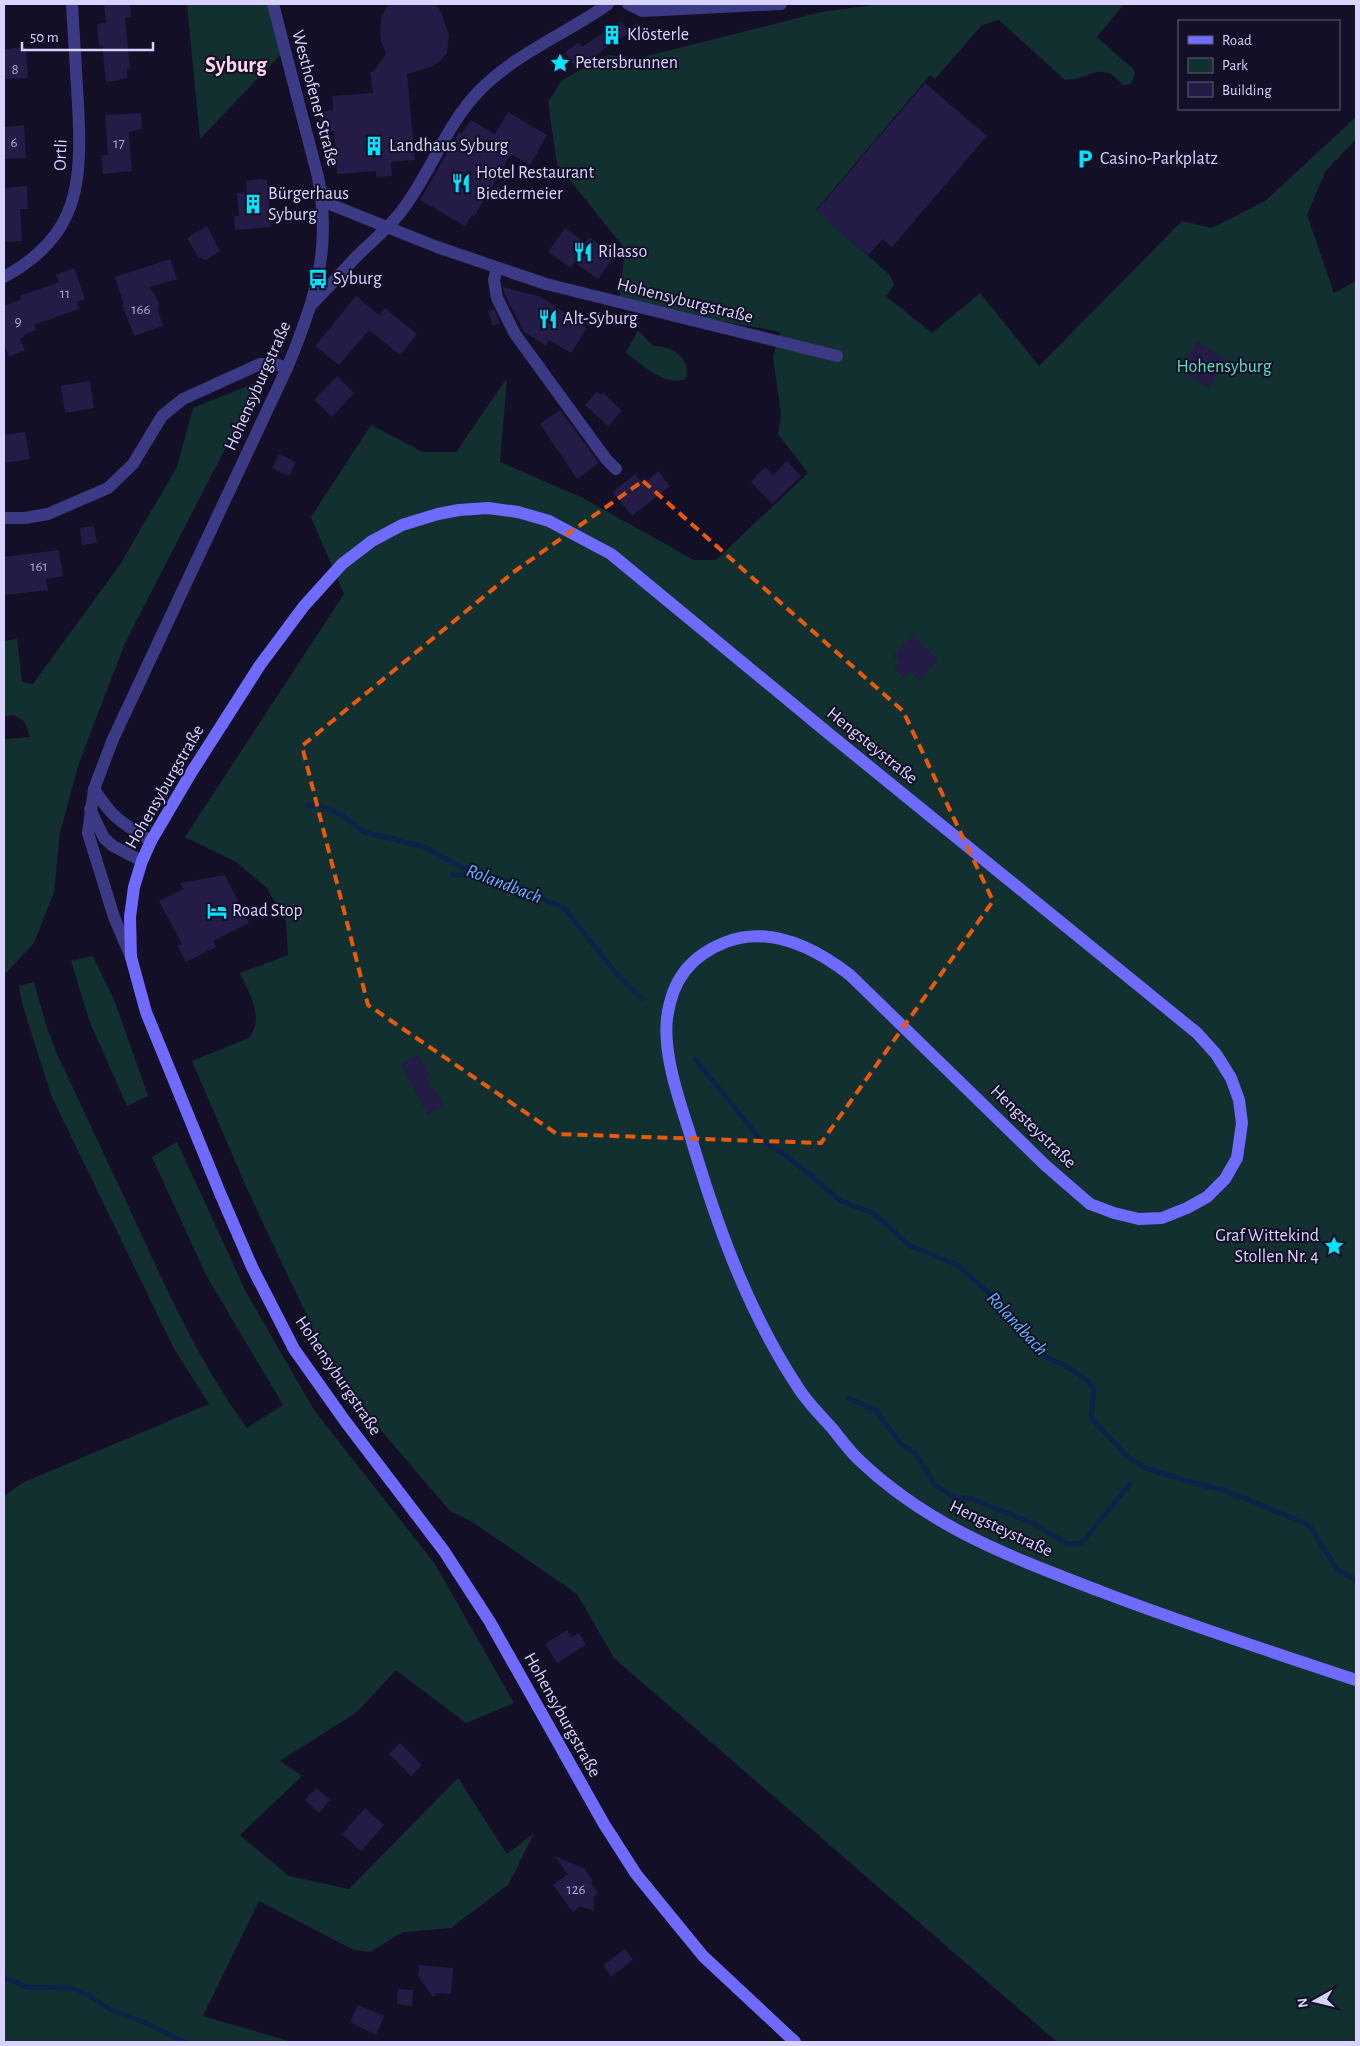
<svg xmlns="http://www.w3.org/2000/svg" width="1360" height="2046" viewBox="0 0 1360 2046" font-family="'Alegreya Sans',sans-serif">
	<style>
		.green { fill: #12302f }
		.lines { fill: none; stroke-linecap: round; stroke-linejoin: round }
		.stream { stroke: #0c2248; stroke-width: 5 }
		.building { fill: #241b47 }
		.minor { stroke: #3d3a85; stroke-width: 12 }
		.tertiary { stroke: #3d3a85; stroke-width: 12 }
		.secondary { stroke: #6f6bff; stroke-width: 12 }
		.marked { fill: none; stroke: #e8590c; stroke-width: 4; stroke-dasharray: 10 6; stroke-linejoin: round }
		.labels { text-anchor: middle; dominant-baseline: central; stroke-width: 4; stroke-linejoin: round; paint-order: stroke }
		.number-label { font-size: 15px; fill: #aca6d1 }
		.poi-label { font-size: 18px; fill: #d9d4ff; stroke: #130f26; text-anchor: start }
		.street-label { font-size: 18px; fill: #d9d4ff; stroke: #130f26 }
		.park-label { font-size: 18px; fill: #5fe0c0; stroke: #130f26 }
		.water-label { font-size: 19px; font-style: italic; fill: #62b6ff; stroke: #130f26 }
		.district-label { font-size: 22px; font-weight: bold; fill: #ffd6f0; stroke: #130f26 }
	</style>
	<rect width="100%" height="100%" fill="#130f26"/>
	<g class="green">
		<polygon points="187,4 273,4 285,50 200,139"/>
		<path d="M 880,4 L 1124,4 L 1097,37 L 1134,70 L 1135,74 L 1131,84 L 1123,85 C 1100,59 1092,79 1065,80 L 999,20 L 982,25 L 935,79 L 930,75 L 816,210 L 890,275 L 894,285 L 886,296 L 932,333 L 980,293 L 1039,366 L 1182,221 L 1212,228 L 1265,201 L 1356,117 L 1356,139 L 1325,172 L 1307,215 L 1334,293 L 1356,281 L 1356,2042 L 1057,2042 L 614,1658 L 577,1594 L 471,1521 L 450,1511 L 360,1406 L 314,1331 L 248,1191 L 192,1061 L 249,1038 C 265,1018 249,993 240,973 L 288,955 L 286,921 L 266,887 L 236,862 L 185,837 L 344,594 L 311,517 L 371,425 L 423,452 L 456,452 L 507,378 L 500,462 L 583,498 L 694,560 L 716,560 L 808,473 L 778,434 L 781,414 L 773,357 L 780,332 L 619,302 L 625,249 L 557,164 L 548,102 L 562,80 L 608,55 L 639,58 L 821,12 Z"/>
		<path d="M 638,330 L 653,346 C 671,345 692,358 686,379 C 663,387 644,365 626,353 Z"/>
		<polygon points="260,381 125,643 79,763 60,833 54,892 34,943 4,975 4,739 30,737 24,721 14,715 4,716 4,641 17,639 22,682 33,684 119,566 177,467 193,408"/>
		<polygon points="93,956 115,1002 148,1096 127,1106 89,1020 71,961"/>
		<path d="M 34,982 L 47,1028 L 58,1056 C 84,1112 111,1168 137,1225 C 169,1295 201,1365 247,1428 L 283,1405 L 206,1275 L 152,1157 L 177,1142 L 246,1292 L 314,1410 L 435,1564 L 514,1703 L 466,1723 L 396,1670 L 357,1712 L 280,1761 L 302,1776 L 240,1835 L 289,1876 L 349,1889 L 458,1778 L 507,1854 L 534,1833 L 509,1884 L 451,1928 L 403,1932 L 370,1952 L 354,1950 L 259,1901 L 203,2016 L 292,2042 L 4,2042 L 4,1496 L 22,1483 L 209,1404 L 173,1347 L 51,1095 L 22,1003 L 19,986 Z"/>
	</g>
	<g class="lines">
		<g class="stream">
			<polyline points="307,805 321,806 340,814 365,832 425,847 474,875 502,882 564,908 615,972 642,999"/>
			<polyline points="452,875 473,875"/>
			<polyline points="695,1059 760,1139 784,1154 841,1201 875,1214 910,1246 958,1265 1007,1310 1039,1354 1066,1366 1087,1380 1094,1389 1091,1418 1127,1456 1143,1467 1194,1483 1224,1490 1309,1525 1337,1569 1356,1580"/>
			<polyline points="848,1398 875,1410 901,1444 915,1453 935,1485 954,1497 972,1499 1035,1524 1067,1544 1080,1543 1085,1539 1130,1484"/>
			<polyline points="4,1977 26,1987 71,1988 88,1995 113,2011 139,2020 185,2042"/>
		</g>
	</g>
	<g class="building">
		<polygon points="104,4 130,4 131,17 125,18 130,69 127,69 127,78 120,79 120,80 106,82 102,45 99,46 97,24 106,23"/>
		<polygon points="389,4 435,4 441,12 449,35 447,53 441,60 431,67 407,74 415,160 391,162 392,176 376,177 376,171 337,174 334,131 323,132 317,112 333,110 332,96 373,93 370,72 373,72 386,54 381,41 380,26 381,18"/>
		<polygon points="621,21 629,33 576,68 565,52 579,42 582,47"/>
		<polygon points="26,47 28,78 4,79 4,49"/>
		<polygon points="925,83 987,136 892,247 883,239 868,255 816,211"/>
		<polygon points="508,112 547,135 530,165 511,154 474,217 472,215 465,226 420,200 459,132 461,134 471,120 495,134"/>
		<polygon points="141,113 142,129 129,132 132,171 103,174 102,155 108,155 105,115"/>
		<polygon points="24,125 26,158 4,159 4,127"/>
		<polygon points="260,179 267,180 271,227 235,230 234,216 239,216 237,193 247,192 246,181"/>
		<polygon points="27,186 28,209 20,209 22,241 4,242 4,188"/>
		<polygon points="207,226 220,251 206,260 198,257 187,238"/>
		<polygon points="565,228 585,243 589,237 615,255 598,279 574,262 571,268 548,252"/>
		<polygon points="170,259 177,279 150,287 159,303 158,311 163,326 134,336 122,305 124,305 115,277"/>
		<polygon points="74,268 85,299 77,302 79,309 34,325 36,330 24,335 24,337 20,339 25,350 9,357 4,344 4,306 21,299 20,296 59,282 56,275"/>
		<polygon points="503,287 541,297 587,328 571,353 549,340 546,346 524,332 505,295"/>
		<polygon points="356,296 379,315 385,308 417,334 400,355 369,330 339,365 315,346"/>
		<polygon points="494,309 500,323 493,326 488,311"/>
		<polygon points="1197,341 1227,361 1208,388 1182,371 1191,358 1188,356"/>
		<polygon points="337,376 354,393 332,417 314,400"/>
		<polygon points="90,381 94,408 65,413 61,386"/>
		<polygon points="597,392 601,395 603,393 622,411 608,426 585,405"/>
		<polygon points="560,410 599,463 577,479 540,424"/>
		<polygon points="25,432 30,459 4,463 4,435"/>
		<polygon points="279,454 296,462 289,476 272,468"/>
		<polygon points="787,461 801,476 772,504 751,482 765,467 773,475"/>
		<polygon points="658,471 670,486 632,516 613,492 635,474 643,484"/>
		<polygon points="94,526 97,543 82,545 80,528"/>
		<polygon points="59,550 63,576 46,579 48,590 4,595 4,557"/>
		<polygon points="912,635 938,660 919,681 910,672 904,678 894,668 899,662 893,656"/>
		<polygon points="225,875 249,923 213,941 216,947 186,962 178,946 182,944 159,901 183,889 180,883"/>
		<polygon points="418,1055 430,1076 426,1078 444,1105 428,1115 401,1064"/>
		<polygon points="567,1630 571,1637 579,1633 586,1645 557,1663 545,1644"/>
		<polygon points="400,1743 422,1765 411,1776 389,1754"/>
		<polygon points="316,1788 330,1800 319,1813 305,1800"/>
		<polygon points="365,1808 384,1825 361,1851 342,1834"/>
		<polygon points="554,1856 584,1868 593,1881 591,1883 598,1893 593,1897 594,1911 580,1906 573,1912 553,1885 568,1874"/>
		<polygon points="625,1949 633,1960 611,1977 603,1965"/>
		<polygon points="419,1965 453,1968 451,1994 437,1993 433,1997 418,1976"/>
		<polygon points="398,1989 413,1990 412,2006 397,2004"/>
		<polygon points="358,2005 384,2016 376,2035 350,2022"/>
	</g>
	<g class="lines">
		<g class="minor">
			<polyline points="628,4 642,11 781,4"/>
			<polyline points="322,201 437,247 546,284 837,356"/>
			<polyline points="497,268 494,280 497,298 515,334 606,459 616,469"/>
			<path d="M 4,277 C 80,235 82,183 78,104 C 76,70 74,37 72,4"/>
			<path d="M 311,305 C 327,289 342,272 358,255 C 373,240 390,227 403,209 C 431,172 446,125 479,91 C 516,53 566,34 608,4"/>
			<polyline points="4,518 25,518 48,514 108,488 133,464 162,416 183,399 260,364 275,364 287,368"/>
		</g>
		<g class="tertiary">
			<path d="M 94,789 C 113,819 122,823 151,841"/>
			<polyline points="90,809 104,838 113,846 142,861"/>
			<path d="M 131,957 L 114,917 L 88,833 L 94,789 L 113,739 L 287,368 C 315,301 332,250 318,177 L 273,4"/>
		</g>
		<path class="secondary" d="M 795,2042 L 703,1956 L 636,1874 L 604,1824 L 490,1622 L 444,1551 L 345,1421 L 294,1349 L 252,1267 L 220,1193 L 146,1012 L 131,957 L 130,917 L 134,887 L 142,861 L 151,841 L 191,773 L 260,665 L 304,606 L 342,564 L 372,541 L 402,525 L 438,514 L 459,510 L 488,508 L 518,512 L 549,521 L 611,554 L 828,733 L 1197,1033 L 1216,1054 L 1231,1078 L 1239,1100 L 1242,1123 L 1237,1158 L 1225,1179 L 1207,1197 L 1187,1208 L 1162,1218 L 1139,1219 L 1114,1213 L 1090,1204 L 1045,1165 L 850,975 C 815,948 770,925 726,942 C 690,956 672,980 667,1018 C 663,1053 678,1097 689,1131 C 715,1220 747,1311 799,1389 C 808,1403 821,1416 832,1428 C 840,1438 848,1449 857,1458 C 928,1527 1011,1557 1102,1592 C 1186,1624 1271,1652 1356,1680"/>
	</g>
	<path class="marked" d="M 643,481 L 903,711 L 993,901 L 821,1143 L 557,1134 L 368,1005 L 302,746 L 515,571 Z"/>
	<defs>
		<symbol id="building-bare" viewBox="-9 -9 18 18"><path d="M-4-6H4V6H1V3H-1V6H-4ZM-2.5-4.3h1.7v1.8h-1.7ZM.8-4.3h1.7v1.8H.8ZM-2.5-1h1.7V.8h-1.7ZM.8-1h1.7V.8H.8Z" fill="#00e5ff" stroke="#130f26" stroke-width="2.5" paint-order="stroke"/></symbol>
		<symbol id="sight-bare" viewBox="-9 -9 18 18"><path d="M0-6L1.8-2.2L6-1.7L2.9 1.2L3.7 5.4L0 3.3L-3.7 5.4L-2.9 1.2L-6-1.7L-1.8-2.2Z" fill="#00e5ff" stroke="#130f26" stroke-width="2.5" paint-order="stroke"/></symbol>
		<symbol id="parking-bare" viewBox="-9 -9 18 18"><path d="M-3.5-5.5H1a3.5 3.5 0 0 1 0 7H-1V5.5H-3.5ZM-1-3.4V-.6H.8a1.4 1.4 0 0 0 0-2.8Z" fill="#00e5ff" stroke="#130f26" stroke-width="2.5" paint-order="stroke"/></symbol>
		<symbol id="restaurant-bare" viewBox="-9 -9 18 18"><path d="M-5-6h1v4h1v-4h1v4h1v-4h1v5L-1.5 .5V6h-2V.5L-5-1ZM5-6V6H3V1.5H1.5Q1.5-4 5-6Z" fill="#00e5ff" stroke="#130f26" stroke-width="2.5" paint-order="stroke"/></symbol>
		<symbol id="bus-bare" viewBox="-9 -9 18 18"><path d="M-5-6H5V4H4V6H2V4H-2V6H-4V4H-5ZM-3.5-4V0h7V-4ZM-3.5 1.2v1.5H-2V1.2ZM2 1.2v1.5H3.5V1.2Z" fill="#00e5ff" stroke="#130f26" stroke-width="2.5" paint-order="stroke"/></symbol>
		<symbol id="hotel-bare" viewBox="-9 -9 18 18"><path d="M-6-4.5h1.5V1H6V5H4.5V3h-9V5H-6ZM-4 0a1.8 1.8 0 1 1 3.6 0ZM.5 0V-2.5h3Q6-2.5 6 0Z" fill="#00e5ff" stroke="#130f26" stroke-width="2.5" paint-order="stroke"/></symbol>
	</defs>
	<g fill-rule="evenodd">
		<use href="#building-bare" x="598" y="21" width="28" height="28"/>
		<use href="#sight-bare" x="546" y="49" width="28" height="28"/>
		<use href="#building-bare" x="360" y="132" width="28" height="28"/>
		<use href="#parking-bare" x="1071" y="145" width="28" height="28"/>
		<use href="#restaurant-bare" x="447" y="169" width="28" height="28"/>
		<use href="#building-bare" x="239" y="190" width="28" height="28"/>
		<use href="#restaurant-bare" x="569" y="238" width="28" height="28"/>
		<use href="#bus-bare" x="304" y="265" width="28" height="28"/>
		<use href="#restaurant-bare" x="534" y="305" width="28" height="28"/>
		<use href="#hotel-bare" x="203" y="897" width="28" height="28"/>
		<use href="#sight-bare" x="1320" y="1232" width="28" height="28"/>
	</g>
	<g class="labels">
		<g class="number-label">
			<text x="15" y="69">8</text>
			<text x="14" y="142">6</text>
			<text x="119" y="143">17</text>
			<text x="65" y="293">11</text>
			<text x="141" y="309">166</text>
			<text x="18" y="321">9</text>
			<text x="39" y="566">161</text>
			<text x="576" y="1889">126</text>
		</g>
		<g class="poi-label">
			<text x="627" y="35">Klösterle</text>
			<text x="575" y="63">Petersbrunnen</text>
			<text x="389" y="146">Landhaus Syburg</text>
			<text x="1100" y="159">Casino-Parkplatz</text>
			<text x="476" y="173">Hotel Restaurant<tspan x="476" dy="21">Biedermeier</tspan></text>
			<text x="268" y="194">Bürgerhaus<tspan x="268" dy="21">Syburg</tspan></text>
			<text x="598" y="252">Rilasso</text>
			<text x="333" y="279">Syburg</text>
			<text x="563" y="319">Alt-Syburg</text>
			<text x="232" y="911">Road Stop</text>
			<text x="1319" y="1236" text-anchor="end">Graf Wittekind<tspan x="1319" dy="21">Stollen Nr. 4</tspan></text>
		</g>
		<g class="street-label">
			<text transform="translate(315 98) rotate(75)">Westhofener Straße</text>
			<text transform="translate(61 155) rotate(-88)">Ortli</text>
			<text transform="translate(685 301) rotate(14)">Hohensyburgstraße</text>
			<text transform="translate(258 386) rotate(-66)">Hohensyburgstraße</text>
			<text transform="translate(872 746) rotate(39)">Hengsteystraße</text>
			<text transform="translate(165 787) rotate(-60)">Hohensyburgstraße</text>
			<text transform="translate(1033 1127) rotate(44)">Hengsteystraße</text>
			<text transform="translate(338 1376) rotate(56)">Hohensyburgstraße</text>
			<text transform="translate(1001 1529) rotate(25)">Hengsteystraße</text>
			<text transform="translate(562 1715) rotate(61)">Hohensyburgstraße</text>
		</g>
		<g class="park-label">
			<text x="1224" y="367">Hohensyburg</text>
		</g>
		<g class="water-label">
			<text transform="translate(504 884) rotate(21)">Rolandbach</text>
			<text transform="translate(1017 1324) rotate(47)">Rolandbach</text>
		</g>
		<g class="district-label">
			<text x="236" y="65">Syburg</text>
		</g>
	</g>
	<rect width="1360" height="2046" fill="none" stroke="#d9d4ff" stroke-width="10"/>
	<rect x="1178" y="20" width="162" height="90" fill="#130f26" stroke="#625e7d"/>
	<rect x="1188" y="36" width="25" height="8" fill="#6f6bff" stroke="#625e7d"/>
	<text x="1222" y="45" font-size="15" fill="#d9d4ff">Road</text>
	<rect x="1188" y="58" width="25" height="15" fill="#12302f" stroke="#625e7d"/>
	<text x="1222" y="70" font-size="15" fill="#d9d4ff">Park</text>
	<rect x="1188" y="82" width="25" height="15" fill="#241b47" stroke="#625e7d"/>
	<text x="1222" y="95" font-size="15" fill="#d9d4ff">Building</text>
	<g transform="translate(1315 2001) rotate(262)" stroke="#130f26" stroke-width="4" paint-order="stroke">
	<path d="M0-4L9 19L0 12L-9 19Z" fill="#d9d4ff"/>
	<text y="-8" font-size="14" font-weight="bold" text-anchor="middle" fill="#d9d4ff">N</text>
	</g>
	<path d="M22 42v8h131v-8" fill="none" stroke="#d9d4ff" stroke-width="2.5"/>
	<text x="30" y="42" font-size="15" fill="#d9d4ff" stroke="#130f26" stroke-width="4" paint-order="stroke">50 m</text>
</svg>
